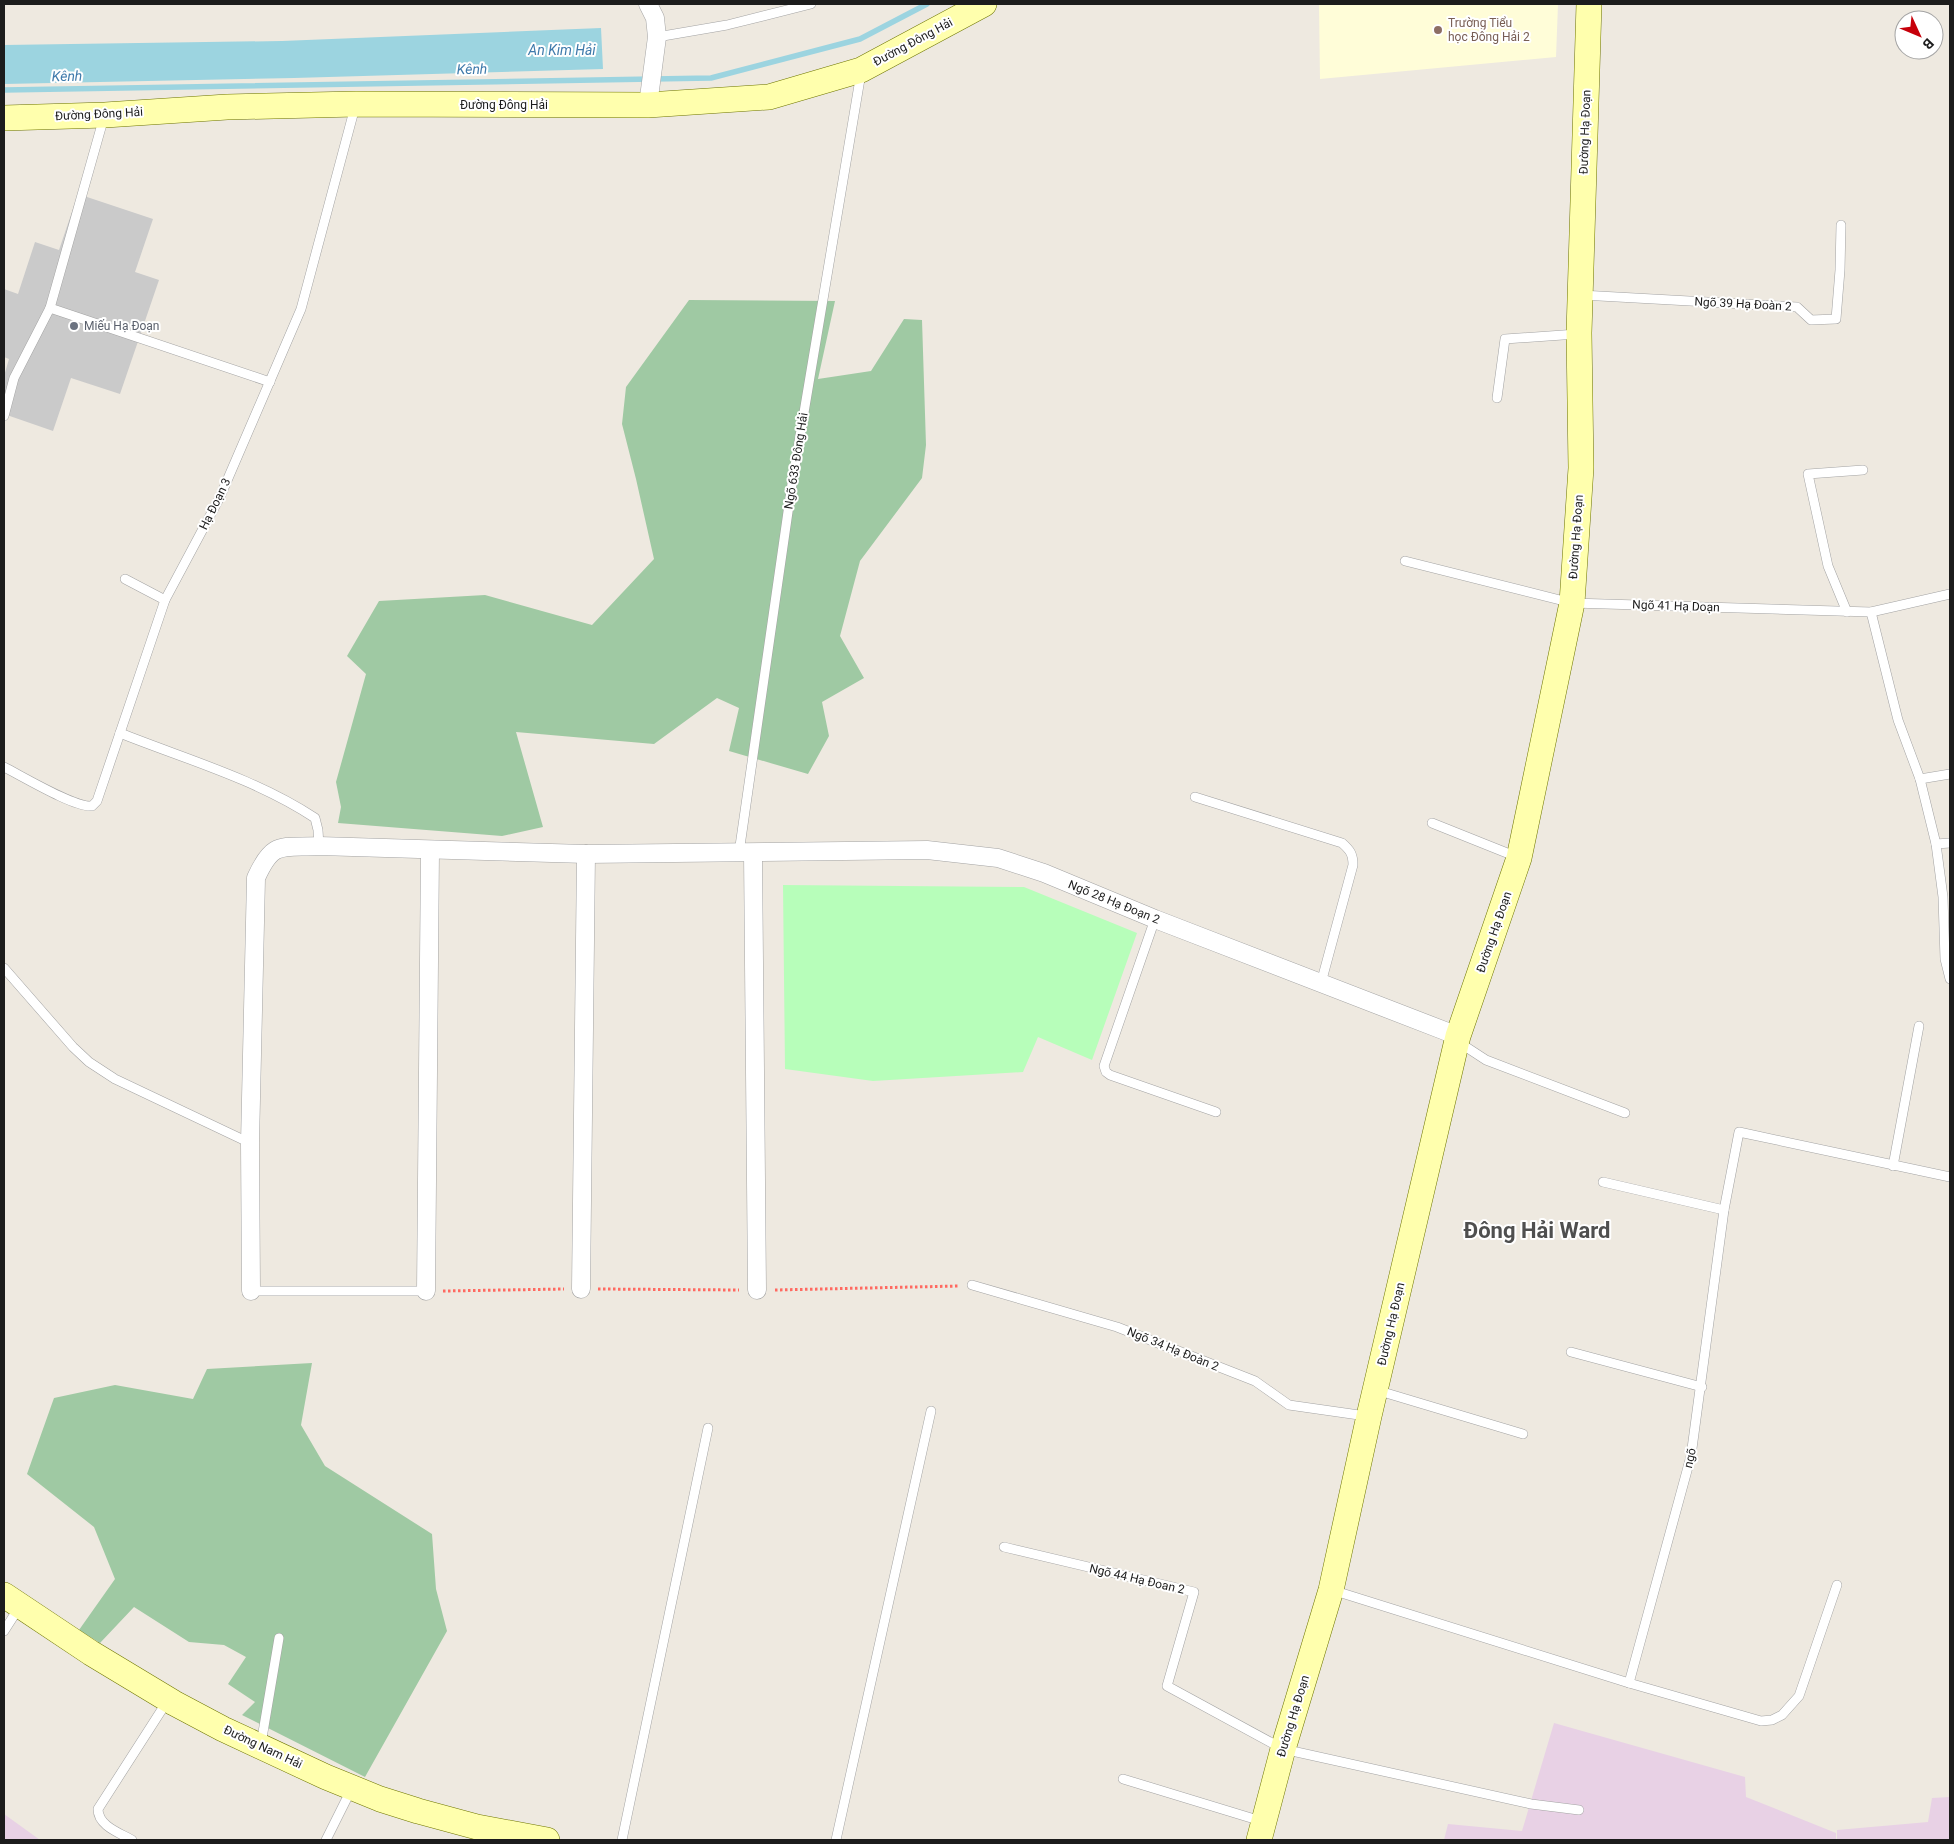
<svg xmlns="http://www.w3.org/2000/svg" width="1954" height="1844" viewBox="0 0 1954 1844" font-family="Roboto,sans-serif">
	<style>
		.industrial { fill: #e8d1e5 }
		.education { fill: #fffdd8 }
		.religious { fill: #cacaca }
		.cemetery { fill: #9fc9a3 }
		.park { fill: #b7feba }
		.water { fill: #9cd4e0 }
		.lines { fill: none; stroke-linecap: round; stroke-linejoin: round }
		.stream { stroke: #9cd4e0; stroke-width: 5.5 }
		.lane-casing { stroke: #a3a3a3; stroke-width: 10 }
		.street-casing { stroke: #a3a3a3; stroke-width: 19 }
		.secondary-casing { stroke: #6e7500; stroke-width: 26 }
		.path { stroke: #ff6960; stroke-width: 3; stroke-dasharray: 2.5 2.5; stroke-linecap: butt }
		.lane { stroke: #fff; stroke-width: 9 }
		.street { stroke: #fff; stroke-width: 18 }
		.secondary { stroke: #ffffad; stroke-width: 25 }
		.education-dot { fill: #8d6e63; stroke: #fff; stroke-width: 2 }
		.worship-dot { fill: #6b7280; stroke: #fff; stroke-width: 2 }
		.labels { text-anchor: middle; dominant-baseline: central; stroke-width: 4; stroke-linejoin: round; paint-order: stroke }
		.education-label { font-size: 12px; fill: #785e54; stroke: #fff; text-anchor: start }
		.street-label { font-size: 12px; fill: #1c1c1c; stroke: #fff }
		.worship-label { font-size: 12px; fill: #5b616d; stroke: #fff; text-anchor: start }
		.water-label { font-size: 14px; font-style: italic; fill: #3f7aab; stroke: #fff }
		.town-label { font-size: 22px; font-weight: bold; fill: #4f4f4f; stroke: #fff }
	</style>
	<rect width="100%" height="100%" fill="#eee9e0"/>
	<g class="industrial">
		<polygon points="1554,1723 1745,1777 1746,1797 1836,1833 1836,1840 1444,1840 1448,1824 1522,1831"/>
		<polygon points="1950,1797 1950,1840 1837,1840 1837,1830 1928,1822 1932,1798"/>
		<polygon points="4,1814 40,1840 4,1840"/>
	</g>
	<polygon class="education" points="1319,4 1558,4 1556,57 1320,79"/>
	<polygon class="religious" points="78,194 153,219 135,272 159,280 120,394 71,378 53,431 4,414 4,376 9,359 4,357 4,289 18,294 35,242 59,250"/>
	<g class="cemetery">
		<polygon points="689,300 835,301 818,379 871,371 904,319 922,320 926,445 922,478 860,561 840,636 864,678 822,702 829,736 808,774 729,751 739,708 717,698 654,744 516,732 543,827 502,836 338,823 341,807 336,782 366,674 347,656 379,601 485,595 592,625 654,559 636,479 622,424 626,387"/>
		<polygon points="312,1363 301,1425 325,1466 432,1534 436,1589 447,1631 365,1777 242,1715 255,1702 228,1684 246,1657 224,1645 189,1642 134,1607 100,1643 79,1630 115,1579 94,1527 27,1474 54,1398 115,1385 193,1399 207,1369"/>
	</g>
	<polygon class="park" points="783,885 1024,887 1137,933 1092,1060 1038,1037 1023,1072 873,1081 785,1069"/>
	<polygon class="water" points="601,28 603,69 294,78 4,84 4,45 282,41"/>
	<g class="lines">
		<polyline class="stream" points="4,90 711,78 860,39 927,4"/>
		<defs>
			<g id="lane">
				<polyline points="657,37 727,25 811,4"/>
				<polyline points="1581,295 1797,307 1811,320 1836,319 1840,270 1841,225"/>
				<polyline points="50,308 270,382"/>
				<polyline points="1497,398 1505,339 1577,334"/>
				<polyline points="4,416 14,378 50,308 104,117"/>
				<polyline points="1405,561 1572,603 1871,612 1950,594"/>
				<polyline points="125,579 165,600"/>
				<polyline points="1847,612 1828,566 1808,474 1863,470"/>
				<polyline points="1871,612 1898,720 1920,779 1936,844 1943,897 1945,959 1950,979"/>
				<path d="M 120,733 C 185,759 256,779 315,818 L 318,830 L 319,846"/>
				<path d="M 4,767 C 22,776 75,808 92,806 L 97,801 L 165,600 L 220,497 L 301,309 L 355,107"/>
				<polyline points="1920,779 1950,774"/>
				<path d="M 1195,797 L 1342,843 C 1350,850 1353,854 1353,865 L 1321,983"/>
				<polyline points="1432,823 1517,857"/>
				<polyline points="1936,844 1950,843"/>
				<polyline points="739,853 792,484 861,73"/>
				<polyline points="1155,919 1104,1066 1106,1072 1110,1075 1216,1112"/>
				<polyline points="4,968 73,1047 89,1062 115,1079 250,1143"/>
				<polyline points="1460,1040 1463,1045 1486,1060 1625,1113"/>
				<polyline points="1893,1166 1919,1026"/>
				<polyline points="1603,1182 1724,1210"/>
				<polyline points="972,1285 1117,1327 1255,1381 1289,1405 1366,1416"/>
				<polyline points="251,1291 426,1291"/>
				<polyline points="1571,1352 1702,1387"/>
				<polyline points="1376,1390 1523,1434"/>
				<polyline points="1004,1547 1194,1592 1167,1686 1283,1749 1531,1804 1579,1810"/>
				<polyline points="1332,1590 1629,1683 1691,1456 1724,1210 1739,1132 1950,1177"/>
				<polyline points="4,1631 20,1606"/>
				<polyline points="1629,1683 1761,1721 1772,1720 1782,1715 1799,1696 1837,1585"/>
				<polyline points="261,1744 279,1638"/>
				<polyline points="1123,1779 1261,1821"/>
				<path d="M 132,1840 C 120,1833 98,1826 98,1809 L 168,1700"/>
				<polyline points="326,1840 352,1788"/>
				<polyline points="622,1840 708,1428"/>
				<polyline points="836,1840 931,1411"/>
			</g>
			<g id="street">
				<polyline points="648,105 657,37 655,18 648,4"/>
				<polyline points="753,853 757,1290"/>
				<polyline points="581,1289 586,854"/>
				<path d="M 251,1291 L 250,1143 L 256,878 C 273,840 281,848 319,846 L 586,854 L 927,850 L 998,858 L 1044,873 L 1155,919 L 1458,1036"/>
				<polyline points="426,1291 430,851"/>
			</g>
			<g id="secondary">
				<polyline points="4,118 105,115 227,107 356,104 648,105 769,97 861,70 984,4"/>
				<polyline points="4,1595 91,1653 174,1703 223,1729 326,1777 380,1799 418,1811 477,1827 547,1840"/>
				<polyline points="1259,1840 1283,1749 1331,1590 1369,1416 1458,1036 1519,858 1572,603 1581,468 1579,333 1589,4"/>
			</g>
		</defs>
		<use href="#lane" class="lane-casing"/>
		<use href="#street" class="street-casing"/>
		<use href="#secondary" class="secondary-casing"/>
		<g class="path">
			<polyline points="598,1289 739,1290"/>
			<polyline points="775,1290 959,1286"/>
			<polyline points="443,1291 564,1289"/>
		</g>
		<use href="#lane" class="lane"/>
		<use href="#street" class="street"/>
		<use href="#secondary" class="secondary"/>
	</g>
	<circle class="education-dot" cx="1438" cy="30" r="5"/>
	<circle class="worship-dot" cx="74" cy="326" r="5"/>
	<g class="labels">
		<g class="education-label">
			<text x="1448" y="23">Trường Tiểu<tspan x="1448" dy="14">học Đông Hải 2</tspan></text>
		</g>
		<g class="street-label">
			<text transform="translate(913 42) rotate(-28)">Đường Đông Hải</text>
			<text x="504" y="105">Đường Đông Hải</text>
			<text transform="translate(99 114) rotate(-3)">Đường Đông Hải</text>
			<text transform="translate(1585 132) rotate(-88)">Đường Hạ Đoạn</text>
			<text transform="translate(1743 304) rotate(3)">Ngõ 39 Hạ Đoàn 2</text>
			<text transform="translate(796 461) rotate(-81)">Ngõ 633 Đông Hải</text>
			<text transform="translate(215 504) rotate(-64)">Hạ Đoạn 3</text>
			<text transform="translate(1576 537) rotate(-86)">Đường Hạ Đoạn</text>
			<text transform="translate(1676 606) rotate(2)">Ngõ 41 Hạ Doạn</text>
			<text transform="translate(1114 902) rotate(22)">Ngõ 28 Hạ Đoạn 2</text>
			<text transform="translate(1494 932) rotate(-71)">Đường Hạ Đoạn</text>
			<text transform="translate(1391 1324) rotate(-77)">Đường Hạ Đoạn</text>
			<text transform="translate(1173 1349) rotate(22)">Ngõ 34 Hạ Đoàn 2</text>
			<text transform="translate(1690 1458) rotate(-78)">ngõ</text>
			<text transform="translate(1137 1579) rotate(13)">Ngõ 44 Hạ Đoan 2</text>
			<text transform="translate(1293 1716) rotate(-73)">Đường Hạ Đoạn</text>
			<text transform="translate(263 1747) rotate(25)">Đường Nam Hải</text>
		</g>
		<g class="worship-label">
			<text x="84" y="326">Miếu Hạ Đoạn</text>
		</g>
		<g class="water-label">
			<text x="562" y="50">An Kim Hải</text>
			<text transform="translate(472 69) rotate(-1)">Kênh</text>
			<text transform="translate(67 76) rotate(-1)">Kênh</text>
		</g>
		<g class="town-label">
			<text x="1537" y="1230">Đông Hải Ward</text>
		</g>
	</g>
	<rect width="1954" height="1844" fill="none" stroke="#1c1c1c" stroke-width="10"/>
	<g transform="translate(1919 35) rotate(134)"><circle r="24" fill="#ffffff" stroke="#a4a4a4"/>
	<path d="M0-4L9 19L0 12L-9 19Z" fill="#c7000a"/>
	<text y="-8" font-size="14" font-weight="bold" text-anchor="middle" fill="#1c1c1c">B</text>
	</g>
</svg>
